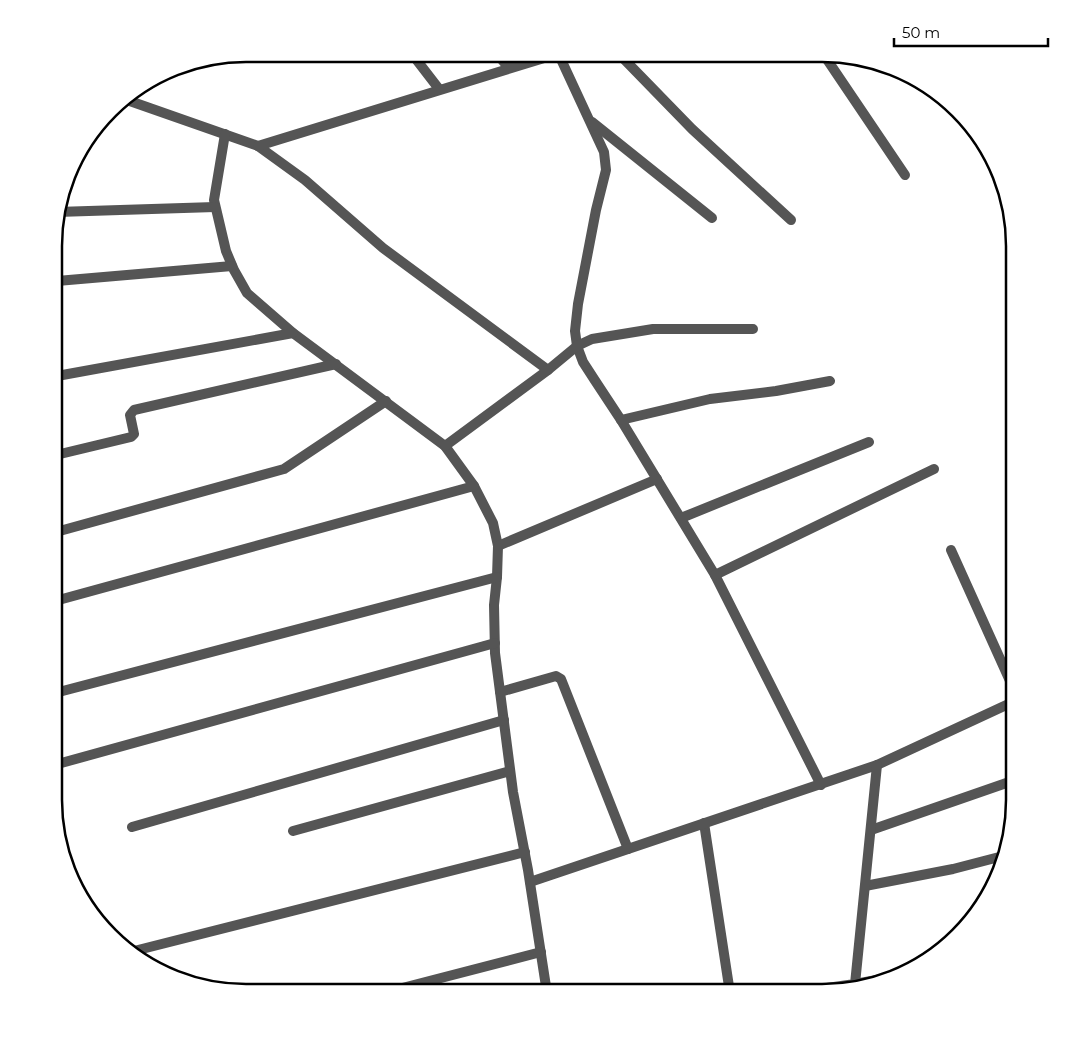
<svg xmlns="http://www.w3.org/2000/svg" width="1069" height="1047" viewBox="0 0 1069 1047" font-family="Montserrat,sans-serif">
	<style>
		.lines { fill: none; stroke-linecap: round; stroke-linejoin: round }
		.street { stroke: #555; stroke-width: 10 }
		.rim { fill: none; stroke: #000; stroke-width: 2.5 }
	</style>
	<rect width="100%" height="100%" fill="#fff"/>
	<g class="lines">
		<g class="street">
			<polyline points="412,54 439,89"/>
			<polyline points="497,54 509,68"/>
			<polyline points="559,55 604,152 606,170 596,210 578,304 575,331 577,346 583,362 594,379 621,420 715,575 821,785"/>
			<polyline points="620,55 692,129 791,220"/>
			<polyline points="824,55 905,175"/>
			<polyline points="124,99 258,146 305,180 383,248 548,370"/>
			<polyline points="592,122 712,218"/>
			<polyline points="225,134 214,200 226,251 234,270 247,293 293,333 445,446 474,486 493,523 498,546 497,577 494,605 495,653 513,792 528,870 547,993"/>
			<polyline points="258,146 554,55"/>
			<polyline points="57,212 215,207"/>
			<polyline points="57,281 232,266"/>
			<polyline points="57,376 293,333"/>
			<polyline points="621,420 710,399 776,391 830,381"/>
			<polyline points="445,446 548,370 577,346 592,339 653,329 753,329"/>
			<polyline points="56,455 131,437 134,434 130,415 134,410 336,364"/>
			<polyline points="681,518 869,442"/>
			<polyline points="56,532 284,469 386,401"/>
			<polyline points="498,546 657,479"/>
			<polyline points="951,550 1015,692"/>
			<polyline points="715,575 934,469"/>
			<polyline points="55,601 474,486"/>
			<polyline points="500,692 556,676 561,679 628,849"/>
			<polyline points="55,693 497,577"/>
			<polyline points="54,765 495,643"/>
			<polyline points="704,823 730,993"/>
			<polyline points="132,827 504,720"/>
			<polyline points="871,830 1015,780"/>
			<polyline points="293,831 510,771"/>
			<polyline points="530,882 877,765 1015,701"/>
			<polyline points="865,886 953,869 1003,856"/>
			<polyline points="134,951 525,852"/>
			<polyline points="854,988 855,984 898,976"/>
			<polyline points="383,993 541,952"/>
			<polyline points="792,993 855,984 877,765"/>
		</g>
	</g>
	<path d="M0 0H1069V1047H0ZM246 62H822A184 184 0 0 1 1006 246V800A184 184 0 0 1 822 984H246A184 184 0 0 1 62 800V246A184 184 0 0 1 246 62Z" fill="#fff" fill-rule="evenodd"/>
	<path class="rim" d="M246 62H822A184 184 0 0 1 1006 246V800A184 184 0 0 1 822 984H246A184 184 0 0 1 62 800V246A184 184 0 0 1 246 62Z"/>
	<path d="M894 38v8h154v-8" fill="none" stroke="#000000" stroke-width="2.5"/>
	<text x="902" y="38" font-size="15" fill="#000000" stroke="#ffffff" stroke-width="4" paint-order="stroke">50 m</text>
</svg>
